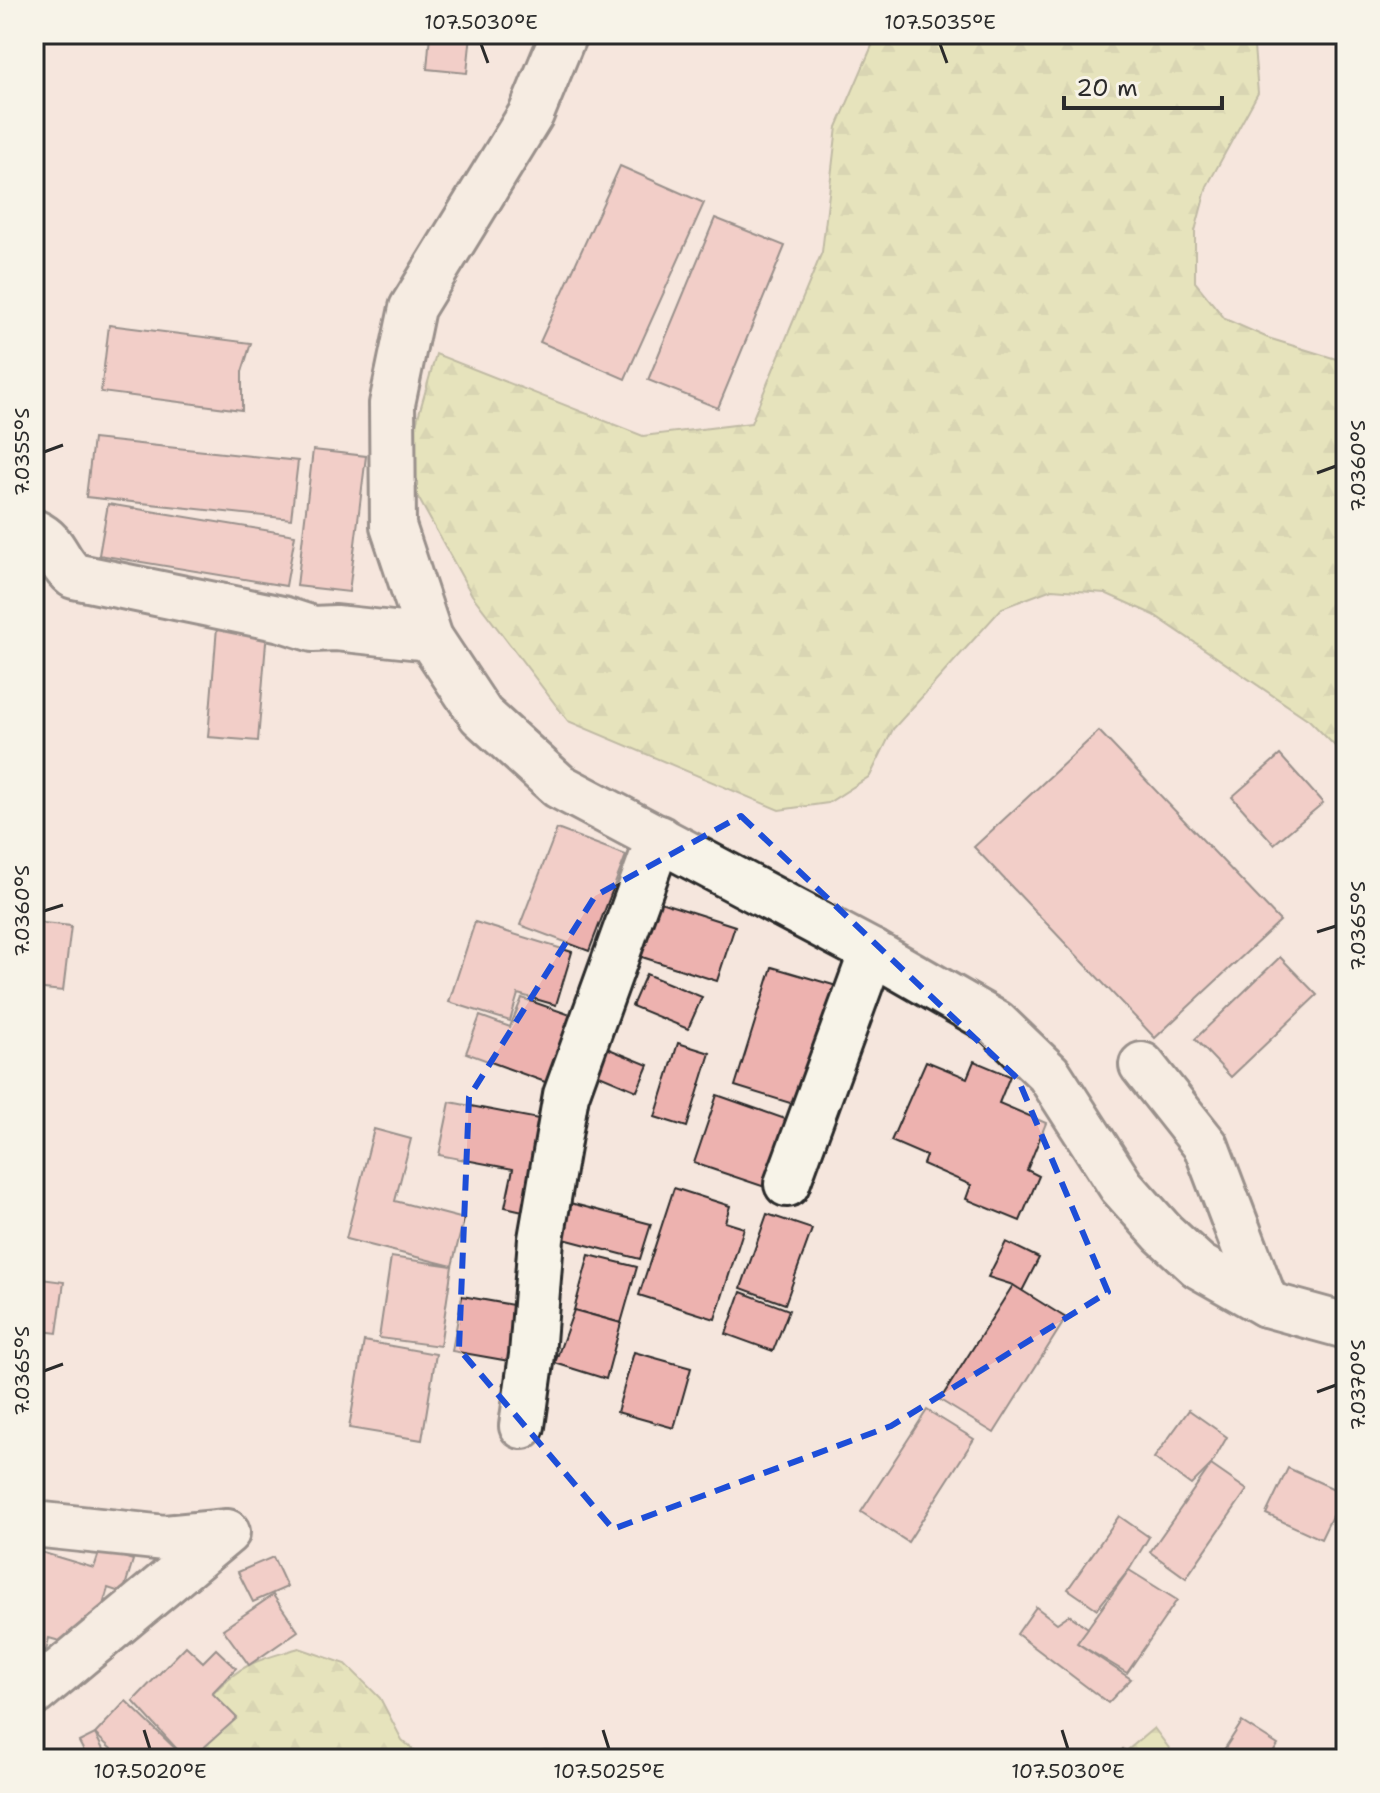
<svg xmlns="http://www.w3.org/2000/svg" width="1380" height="1793" viewBox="0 0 1380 1793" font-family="'Shantell Sans',sans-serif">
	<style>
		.forest { fill: url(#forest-firs); stroke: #7f8660; stroke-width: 2 }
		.building { fill: #edb2af; stroke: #2b2b2b; stroke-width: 2 }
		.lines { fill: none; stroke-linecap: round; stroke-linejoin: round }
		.minor-casing { stroke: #2b2b2b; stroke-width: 50 }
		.minor { stroke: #f7f3e8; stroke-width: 44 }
		.marked { fill: none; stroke: #1d4ed8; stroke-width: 6; stroke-dasharray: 16 10; stroke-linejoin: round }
		.ticks { fill: none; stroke: #2b2b2b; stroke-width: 3 }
		.neatline { fill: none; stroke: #2b2b2b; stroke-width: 3 }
		.ticks-label { font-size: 20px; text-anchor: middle; fill: #2b2b2b }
	</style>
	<defs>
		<pattern id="forest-firs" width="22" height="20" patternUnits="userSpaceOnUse" patternTransform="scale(2)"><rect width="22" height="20" fill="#d3e194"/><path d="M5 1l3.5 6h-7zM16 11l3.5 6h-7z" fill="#b5c180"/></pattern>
	</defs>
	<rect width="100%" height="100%" fill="#f5e6dd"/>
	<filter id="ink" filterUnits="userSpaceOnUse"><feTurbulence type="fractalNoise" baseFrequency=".0125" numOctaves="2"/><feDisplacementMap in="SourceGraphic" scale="16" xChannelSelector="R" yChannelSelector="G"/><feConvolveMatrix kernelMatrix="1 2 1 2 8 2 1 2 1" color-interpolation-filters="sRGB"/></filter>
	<g filter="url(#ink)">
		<g class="forest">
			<polygon points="877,34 1246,34 1254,47 1258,93 1207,186 1195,231 1195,282 1225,319 1268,338 1346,362 1346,757 1309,720 1154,615 1105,593 1052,589 1002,608 893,729 870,776 828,803 779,810 568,721 472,595 403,470 436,354 643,436 751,423 822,252 837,127"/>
			<path d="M 299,1648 L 346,1664 L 380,1698 L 402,1740 L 423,1759 L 173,1759 C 189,1723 213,1682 251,1664 C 266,1657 283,1653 299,1648 Z"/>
			<polygon points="1154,1728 1177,1759 1117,1759"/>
			<polygon points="545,1750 647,1758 695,1756 704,1759 507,1759"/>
		</g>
		<g class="building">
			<polygon points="430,34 471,34 467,73 427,69"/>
			<polygon points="620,166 704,203 625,379 540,342"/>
			<polygon points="715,218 785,246 718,408 648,380"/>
			<polygon points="109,325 251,343 242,372 242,410 101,392"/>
			<polygon points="93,439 298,461 291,519 86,497"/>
			<polygon points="313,450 366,456 349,592 297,586"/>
			<polygon points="108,504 295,535 286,586 99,555"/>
			<polygon points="217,627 267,630 258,741 208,737"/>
			<polygon points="1099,731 1280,921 1155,1038 974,847"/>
			<polygon points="1280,755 1323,803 1274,844 1232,797"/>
			<polygon points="557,829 626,855 589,951 520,925"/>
			<polygon points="657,901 735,926 717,981 639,956"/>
			<polygon points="34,922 71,926 63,991 34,988"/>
			<polygon points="475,922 572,952 556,1005 518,994 510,1021 449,1002"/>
			<polygon points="1280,957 1317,995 1231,1077 1195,1039"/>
			<polygon points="772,967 840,987 803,1107 735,1086"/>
			<polygon points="646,974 702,997 688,1029 632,1006"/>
			<polygon points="522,998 582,1019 556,1086 466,1053 480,1016 510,1027"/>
			<polygon points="678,1043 710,1053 687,1127 655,1117"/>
			<polygon points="597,1044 648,1065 637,1091 585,1069"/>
			<polygon points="926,1061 967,1078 974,1061 1010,1076 999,1103 1046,1123 1027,1170 1039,1176 1020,1221 966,1199 971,1185 923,1164 926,1156 891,1141"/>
			<polygon points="717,1095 791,1121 768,1188 694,1163"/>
			<polygon points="450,1102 549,1121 532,1213 505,1207 513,1169 439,1155"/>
			<polygon points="374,1129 411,1139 395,1201 464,1219 452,1266 346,1239"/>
			<polygon points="674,1188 730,1206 725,1222 744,1228 715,1319 639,1295"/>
			<polygon points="570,1203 651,1224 640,1259 560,1238"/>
			<polygon points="767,1214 812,1229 785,1304 741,1288"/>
			<polygon points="1006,1242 1039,1258 1021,1293 1013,1285 988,1277"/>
			<polygon points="589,1255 637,1267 621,1323 574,1310"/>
			<polygon points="391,1257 452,1266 440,1346 379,1338"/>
			<polygon points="34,1278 64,1282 57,1333 34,1330"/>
			<polygon points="1013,1285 1066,1318 994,1433 940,1400"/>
			<polygon points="741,1292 789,1310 773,1351 726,1334"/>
			<polygon points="462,1296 524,1307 515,1362 452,1351"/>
			<polygon points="574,1310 621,1323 606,1379 555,1363"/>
			<polygon points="364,1341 436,1354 422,1440 349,1428"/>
			<polygon points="634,1352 691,1368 674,1428 617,1412"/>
			<polygon points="927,1410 974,1439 908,1542 861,1512"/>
			<polygon points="1189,1410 1227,1437 1211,1465 1191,1485 1154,1458"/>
			<polygon points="1211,1465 1247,1490 1186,1578 1150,1552"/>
			<polygon points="1288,1468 1343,1493 1321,1539 1266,1514"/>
			<polygon points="1119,1516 1149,1537 1129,1570 1097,1609 1068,1589"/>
			<polygon points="34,1550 94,1568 100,1550 133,1560 123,1593 108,1588 97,1626 82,1621 74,1645 49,1638 46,1651 34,1647"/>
			<polygon points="273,1557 287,1587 253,1602 238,1572"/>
			<polygon points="1129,1570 1177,1600 1127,1673 1077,1643"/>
			<polygon points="273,1595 298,1631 249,1665 223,1629"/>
			<polygon points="1036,1607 1057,1623 1069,1615 1088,1628 1077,1643 1131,1679 1108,1703 1017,1634"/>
			<polygon points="186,1646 203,1662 216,1649 236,1668 212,1693 237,1718 191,1759 186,1759 133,1701"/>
			<polygon points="126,1701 186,1759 122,1759 95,1734"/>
			<polygon points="1242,1722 1278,1745 1269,1759 1218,1759"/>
			<polygon points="95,1734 108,1759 88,1759 79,1742"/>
			<polygon points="1123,1749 1133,1759 1113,1759"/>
		</g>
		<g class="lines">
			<defs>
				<g id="minor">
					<polyline points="564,34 531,114 412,308 392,404 393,526 430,638 481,715 559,786 872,952 996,1023 1049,1074 1121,1186 1163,1233 1199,1266 1266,1304 1346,1326"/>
					<path d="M 34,532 C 58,543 55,561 74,576 L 282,619 L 313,629 L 336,628 L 430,638"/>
					<polyline points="1142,1065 1206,1146 1266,1304"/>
					<polyline points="787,1184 872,952"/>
					<polyline points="522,1426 532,1355 541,1239 566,1095 659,838"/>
					<polyline points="34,1524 165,1538 227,1532 34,1693"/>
				</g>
			</defs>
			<use href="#minor" class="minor-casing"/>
			<use href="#minor" class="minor"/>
		</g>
	</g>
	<path d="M0 0H1380V1793H0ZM 741,816 L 1018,1079 L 1108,1292 L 891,1426 L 613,1529 L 459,1349 L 469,1097 L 595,896 Z" fill="#f5e6dd" fill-opacity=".55" fill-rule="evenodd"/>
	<path class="marked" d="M 741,816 L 1018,1079 L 1108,1292 L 891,1426 L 613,1529 L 459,1349 L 469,1097 L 595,896 Z"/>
	<path class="ticks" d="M 481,44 L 488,63M 940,44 L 947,63M 44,452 L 63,445M 1317,473 L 1336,466M 44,911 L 63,905M 1317,932 L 1336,926M 44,1371 L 63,1364M 1317,1392 L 1336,1385M 144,1730 L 150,1749M 603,1730 L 609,1749M 1062,1730 L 1068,1749"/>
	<rect width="1380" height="1793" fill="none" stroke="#f7f3e8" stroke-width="88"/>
	<path d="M1064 96v12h158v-12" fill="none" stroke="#2b2b2b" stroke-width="4"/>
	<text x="1076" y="96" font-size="24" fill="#2b2b2b" stroke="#f7f3e8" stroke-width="6" paint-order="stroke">20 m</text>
	<rect x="44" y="44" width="1292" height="1705" class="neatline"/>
	<g class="ticks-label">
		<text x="481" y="29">107.5030°E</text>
		<text x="940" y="29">107.5035°E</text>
		<text transform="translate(22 452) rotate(-90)" y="7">7.0355°S</text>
		<text transform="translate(1358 466) rotate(-90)" y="7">7.0360°S</text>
		<text transform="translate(22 911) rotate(-90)" y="7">7.0360°S</text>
		<text transform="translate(1358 926) rotate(-90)" y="7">7.0365°S</text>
		<text transform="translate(22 1371) rotate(-90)" y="7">7.0365°S</text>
		<text transform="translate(1358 1385) rotate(-90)" y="7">7.0370°S</text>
		<text x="150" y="1778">107.5020°E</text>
		<text x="609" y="1778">107.5025°E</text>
		<text x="1068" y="1778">107.5030°E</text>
	</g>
</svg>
